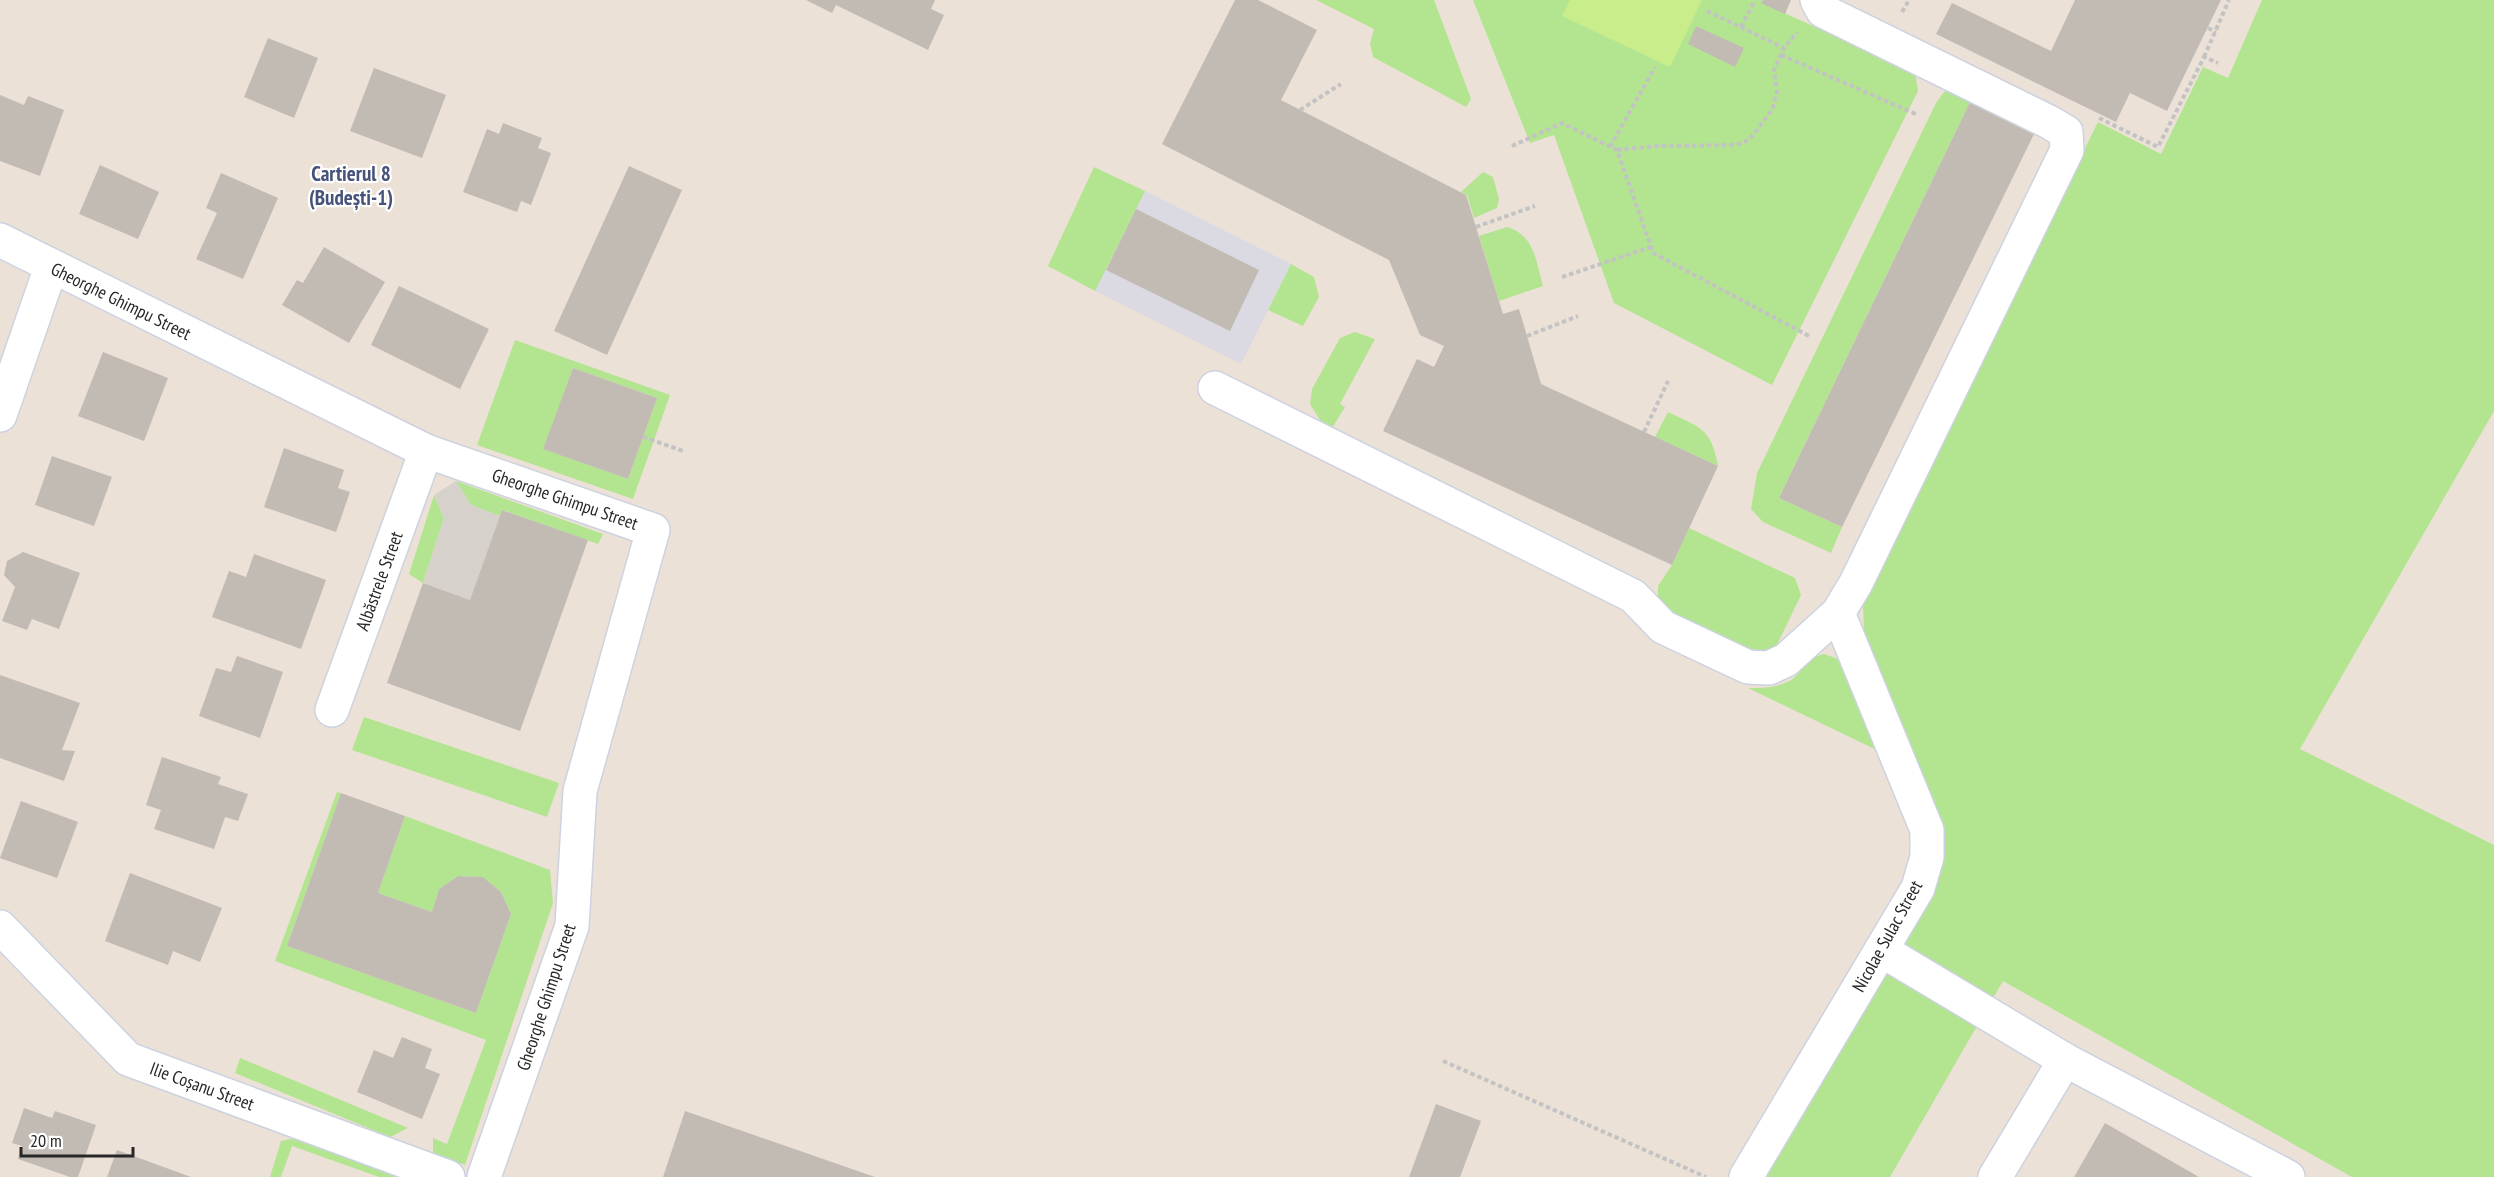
<svg xmlns="http://www.w3.org/2000/svg" width="2494" height="1177" viewBox="0 0 2494 1177" font-family="'PT Sans Narrow',sans-serif">
	<style>
		.industrial { fill: #dbd9e2 }
		.green { fill: #b3e590; fill-rule: evenodd }
		.pitch { fill: #caed8b }
		.plaza { fill: #d6d1ca }
		.building { fill: #c2bbb4 }
		.lines { fill: none; stroke-linecap: round; stroke-linejoin: round }
		.minor-casing { stroke: #cdd2e1; stroke-width: 36 }
		.path { stroke: #c3c3c3; stroke-width: 4; stroke-dasharray: 4.5 3; stroke-linecap: butt }
		.minor { stroke: #fff; stroke-width: 33 }
		.labels { text-anchor: middle; dominant-baseline: central; stroke-width: 4.5; stroke-linejoin: round; paint-order: stroke }
		.street-label { font-size: 18px; fill: #272727; stroke: #fff }
		.quarter-label { font-size: 21px; font-weight: bold; fill: #465279; stroke: #fff }
	</style>
	<rect width="100%" height="100%" fill="#ebe1d7"/>
	<polygon class="industrial" points="1145,191 1291,264 1241,364 1095,291"/>
	<g class="green">
		<polygon points="1316,0 1434,0 1471,99 1466,107 1373,57 1370,43 1374,29"/>
		<polygon points="1473,0 1763,0 1762,3 1915,72 1918,91 1772,385 1614,303 1554,135 1530,143"/>
		<polygon points="2262,0 2494,0 2494,411 2300,749 2494,845 2494,1177 2352,1177 2003,981 1890,1177 1759,1177 1937,881 1913,758 1864,631 1863,606 1884,552 2098,122 2161,154 2203,67 2228,78"/>
		<polygon points="1965,91 1970,102 1779,498 1842,527 1831,553 1763,522 1751,509 1757,473 1936,103 1944,92"/>
		<polygon points="1094,167 1145,191 1095,291 1048,266"/>
		<polygon points="1483,172 1493,177 1499,199 1497,208 1474,218 1467,195 1461,192"/>
		<path d="M 1507,227 C 1535,235 1536,262 1543,286 L 1499,301 L 1479,236 Z"/>
		<polygon points="1291,264 1314,277 1319,297 1303,326 1268,310"/>
		<polygon points="1355,332 1375,339 1340,404 1345,407 1332,428 1320,420 1310,404 1312,389 1340,338"/>
		<path d="M 515,340 L 670,395 L 633,499 L 477,445 ZM 573,368 L 657,398 L 628,479 L 544,449 Z"/>
		<path d="M 1668,412 C 1700,428 1711,427 1718,466 L 1655,437 Z"/>
		<polygon points="456,481 603,534 598,544 503,510 500,516 471,505"/>
		<polygon points="434,495 444,518 423,583 409,574"/>
		<polygon points="1689,528 1795,578 1801,595 1774,651 1760,654 1668,611 1658,598 1658,586 1672,565"/>
		<path d="M 1824,654 L 1844,661 L 1887,755 L 1748,688 C 1764,688 1782,688 1795,677 C 1809,664 1801,660 1824,654 Z"/>
		<polygon points="364,717 559,783 547,817 352,750"/>
		<polygon points="337,792 341,793 287,946 476,1013 511,914 501,892 483,877 458,876 439,889 432,912 378,893 405,816 550,870 553,903 465,1165 433,1154 433,1138 447,1144 486,1040 275,961"/>
		<polygon points="240,1058 408,1128 390,1137 235,1073"/>
		<polygon points="295,1138 407,1177 379,1177 292,1146 281,1177 270,1177 281,1141"/>
	</g>
	<polygon class="pitch" points="1570,0 1702,0 1670,67 1562,16"/>
	<polygon class="plaza" points="456,481 471,505 500,516 470,600 423,583 444,518 434,495"/>
	<g class="building">
		<polygon points="806,0 935,0 931,9 944,15 928,50 836,5 832,13"/>
		<polygon points="1235,0 1258,0 1317,30 1281,100 1466,195 1503,314 1519,309 1541,384 1718,466 1672,565 1383,431 1417,359 1434,367 1444,346 1420,335 1389,260 1162,144"/>
		<polygon points="1763,0 1791,0 1785,14 1761,3"/>
		<polygon points="2075,0 2221,0 2167,111 2130,93 2116,122 1936,34 1952,3 2051,51"/>
		<polygon points="1696,26 1744,48 1735,67 1688,44"/>
		<polygon points="268,38 318,58 294,118 244,97"/>
		<polygon points="374,68 446,95 422,158 350,131"/>
		<polygon points="0,95 24,105 28,96 64,110 40,176 0,161"/>
		<polygon points="1970,102 2035,132 1842,527 1779,498"/>
		<polygon points="503,123 542,138 538,148 551,153 531,205 521,201 517,212 463,192 487,129 499,134"/>
		<polygon points="100,165 159,192 138,239 79,214"/>
		<polygon points="629,166 682,190 607,355 554,331"/>
		<polygon points="221,173 278,198 243,279 196,259 217,213 206,208"/>
		<polygon points="1136,209 1259,270 1230,331 1106,270"/>
		<polygon points="324,247 385,282 349,343 282,305 297,280 303,283"/>
		<polygon points="399,286 489,329 460,389 371,345"/>
		<polygon points="103,352 168,378 144,441 78,416"/>
		<polygon points="573,368 657,398 628,479 543,449"/>
		<polygon points="284,448 344,470 338,488 350,492 336,532 264,507"/>
		<polygon points="52,456 112,477 94,526 35,505"/>
		<polygon points="502,510 588,540 520,731 387,683 423,583 470,600"/>
		<polygon points="23,552 80,573 59,629 32,619 27,630 2,621 15,587 4,575 7,561"/>
		<polygon points="254,554 326,580 301,649 212,617 229,571 246,577"/>
		<polygon points="237,656 283,672 260,738 199,716 216,668 231,672"/>
		<polygon points="0,675 80,703 62,750 75,751 64,781 0,758"/>
		<polygon points="162,757 221,777 218,784 248,794 238,821 225,817 214,849 154,829 161,810 146,805"/>
		<polygon points="341,793 405,816 378,893 432,912 439,889 458,876 483,877 501,892 511,914 476,1013 287,946"/>
		<polygon points="21,801 78,822 57,878 0,858"/>
		<polygon points="130,873 222,908 200,962 173,951 168,965 105,941"/>
		<polygon points="402,1037 432,1049 425,1068 440,1074 422,1119 357,1092 374,1050 393,1058"/>
		<polygon points="1436,1104 1481,1121 1460,1177 1409,1177"/>
		<polygon points="24,1108 52,1118 55,1111 96,1125 78,1177 70,1177 18,1159 22,1146 12,1143"/>
		<polygon points="685,1111 875,1177 663,1177"/>
		<polygon points="2105,1123 2199,1177 2074,1177"/>
		<polygon points="117,1150 191,1177 107,1177"/>
	</g>
	<g class="lines">
		<defs>
			<g id="minor">
				<polyline points="0,240 426,451 653,530 580,791 572,926 484,1177"/>
				<polyline points="1215,388 1633,596 1663,627 1748,667 1769,668 1786,660 1838,613 1856,583 2067,150 2066,132 2049,122 1823,11 1817,0"/>
				<polyline points="0,415 51,267"/>
				<polyline points="332,710 426,451"/>
				<polyline points="0,927 128,1059 448,1177"/>
				<polyline points="1881,950 2065,1060 2288,1177"/>
				<polyline points="1746,1177 1918,888 1927,857 1927,830 1838,613"/>
				<polyline points="1995,1177 2065,1060"/>
			</g>
		</defs>
		<use href="#minor" class="minor-casing"/>
		<g class="path">
			<polyline points="1707,11 1784,48"/>
			<polyline points="1902,12 1909,0"/>
			<polyline points="1741,27 1755,0"/>
			<polyline points="2208,28 2216,32"/>
			<polyline points="1781,55 1918,115"/>
			<polyline points="2204,57 2229,0"/>
			<polyline points="1300,110 1341,84"/>
			<polyline points="2099,118 2158,147 2204,57 2218,63"/>
			<polyline points="1512,146 1562,123 1617,150 1653,253 1809,336"/>
			<polyline points="1610,147 1655,67"/>
			<polyline points="1617,150 1658,146 1735,145 1749,140 1772,110 1777,92 1774,70 1784,48 1797,32"/>
			<polyline points="1476,227 1535,206"/>
			<polyline points="1562,277 1651,247"/>
			<polyline points="1527,336 1578,316"/>
			<polyline points="1644,432 1668,381"/>
			<polyline points="643,437 683,451"/>
			<polyline points="1443,1061 1706,1177"/>
		</g>
		<use href="#minor" class="minor"/>
	</g>
	<g class="labels">
		<g class="street-label">
			<text transform="translate(121 301) rotate(26)">Gheorghe Ghimpu Street</text>
			<text transform="translate(565 499) rotate(19)">Gheorghe Ghimpu Street</text>
			<text transform="translate(379 581) rotate(-70)">Albăstrele Street</text>
			<text transform="translate(1887 936) rotate(-61)">Nicolae Sulac Street</text>
			<text transform="translate(546 997) rotate(-72)">Gheorghe Ghimpu Street</text>
			<text transform="translate(202 1086) rotate(20)">Ilie Coșanu Street</text>
		</g>
		<g class="quarter-label">
			<text x="351" y="173">Cartierul 8<tspan x="351" dy="24">(Budești-1)</tspan></text>
		</g>
	</g>
	<path d="M21 1147v9h112v-9" fill="none" stroke="#272727" stroke-width="3"/>
	<text x="30" y="1147" font-size="18" fill="#272727" stroke="#ffffff" stroke-width="4.5" paint-order="stroke">20 m</text>
</svg>
